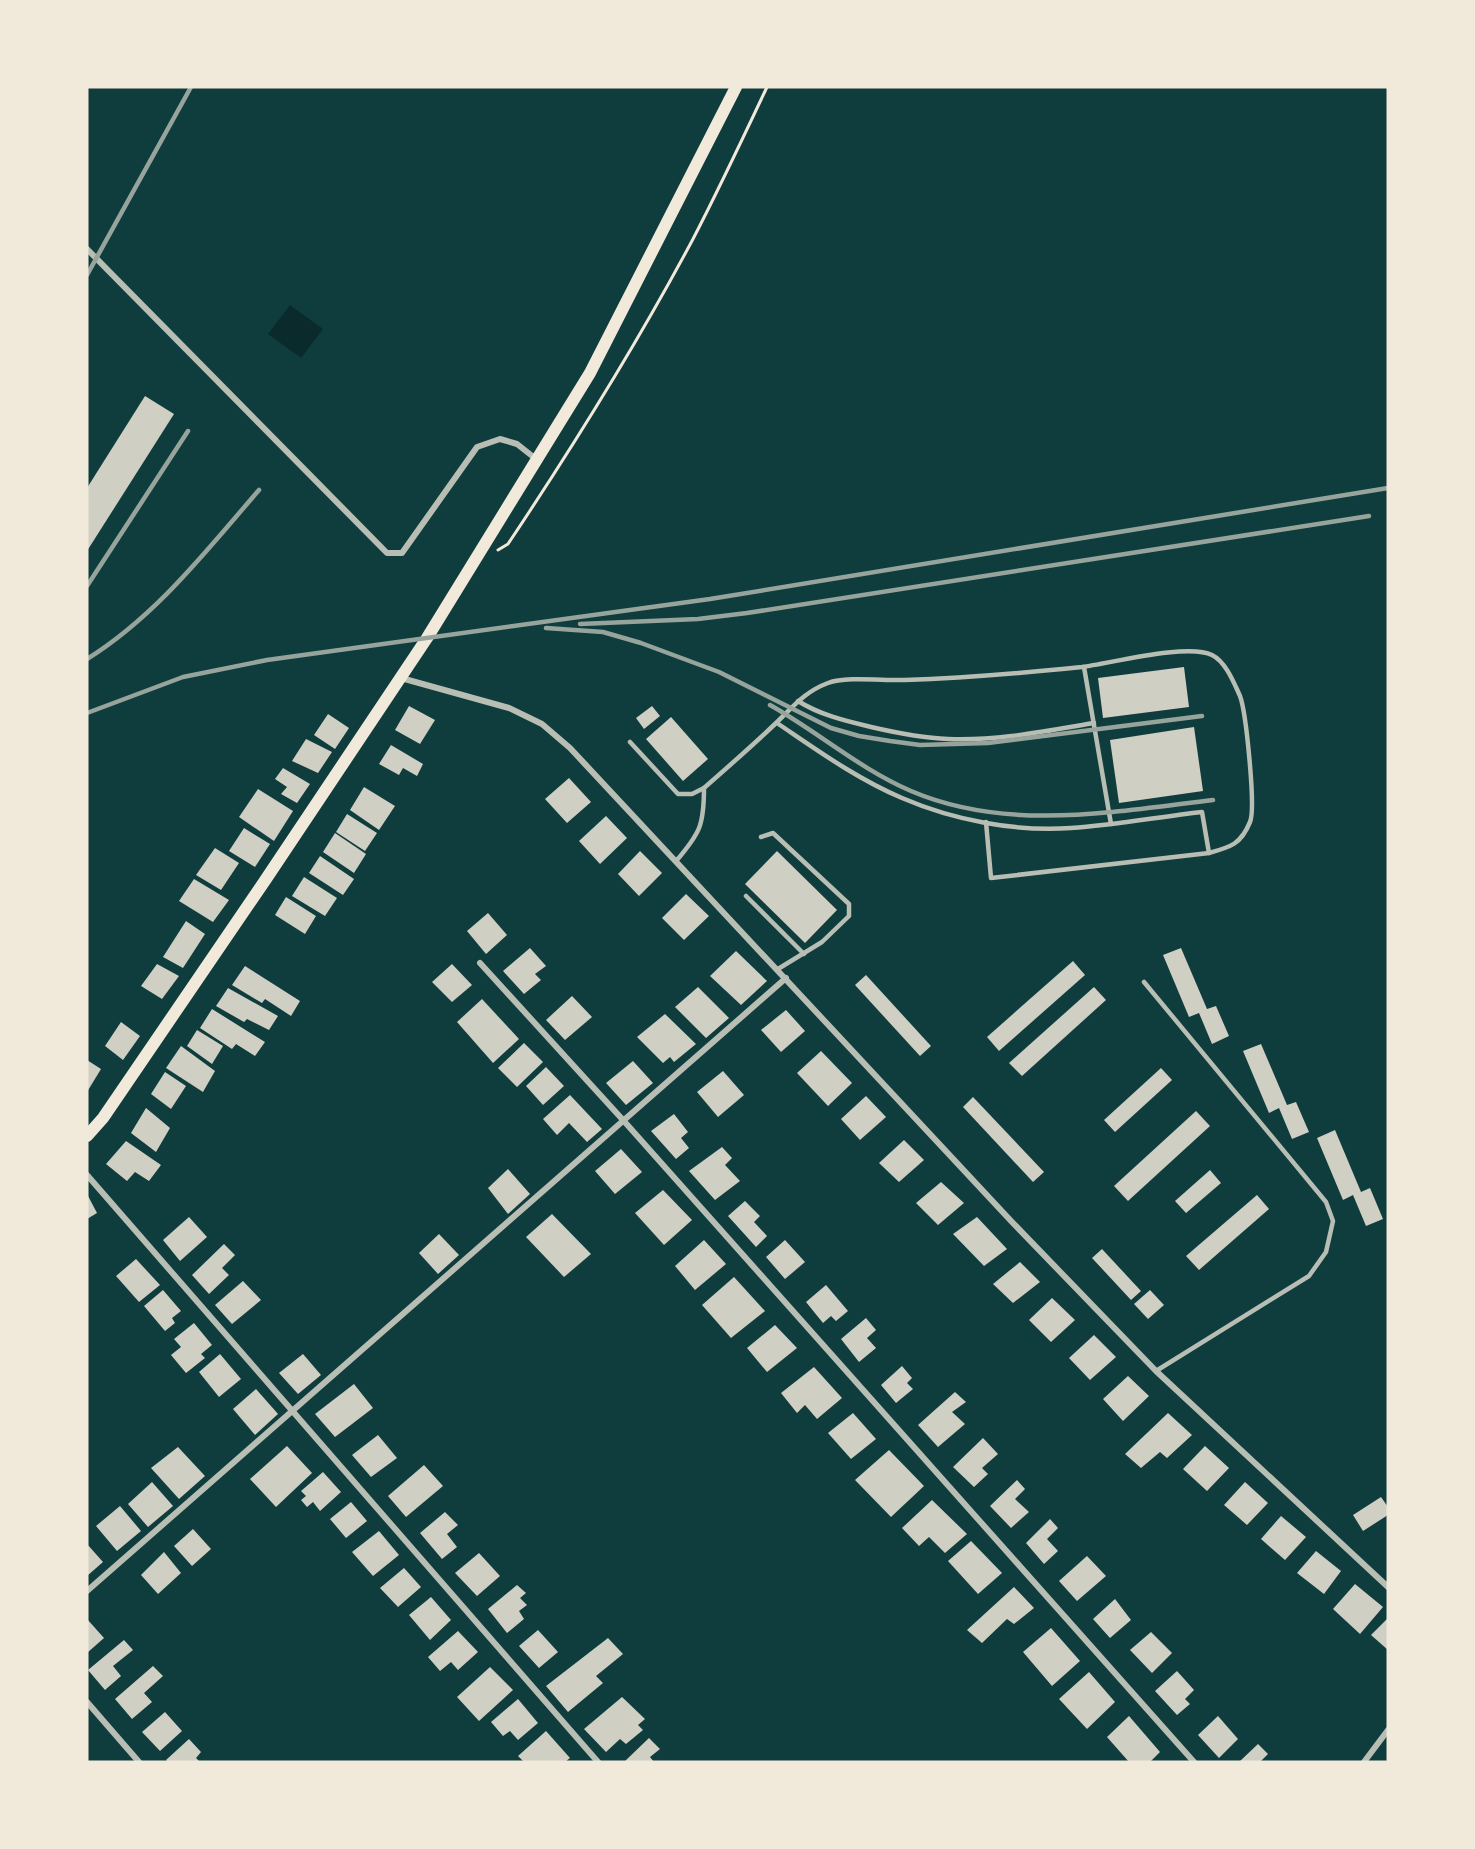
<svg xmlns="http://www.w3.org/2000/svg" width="1475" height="1849" viewBox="0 0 1475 1849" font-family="'Fira Sans',sans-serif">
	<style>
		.water { fill: #0a2a2b }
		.building { fill: #cfcfc3 }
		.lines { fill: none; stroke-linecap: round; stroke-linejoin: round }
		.path { stroke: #f1e9da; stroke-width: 3 }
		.service { stroke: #b8beb3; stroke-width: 4.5 }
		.minor { stroke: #b8beb3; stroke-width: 6 }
		.secondary { stroke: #f1e9da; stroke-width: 12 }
		.rail { stroke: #97a49c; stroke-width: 4.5 }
	</style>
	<rect width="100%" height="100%" fill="#0f3d3e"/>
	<polygon class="water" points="290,305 323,329 301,358 268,334"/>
	<g class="building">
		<polygon points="145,396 174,414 87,551 87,488"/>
		<polygon points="1184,667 1189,707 1103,718 1098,678"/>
		<polygon points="409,706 435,720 420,744 395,730"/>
		<polygon points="652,706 660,716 644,729 636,718"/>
		<polygon points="328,714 349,728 335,749 314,735"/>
		<polygon points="671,717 708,759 683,781 646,739"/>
		<polygon points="1194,727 1203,791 1119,803 1110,740"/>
		<polygon points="306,739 332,752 318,773 292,761"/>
		<polygon points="391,745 423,764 417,776 403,768 399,775 379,764"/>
		<polygon points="283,768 310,784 297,803 281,794 287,787 275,779"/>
		<polygon points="569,778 591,802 567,823 545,799"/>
		<polygon points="364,787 395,806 379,830 350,810"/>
		<polygon points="258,789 293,811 274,841 239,817"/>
		<polygon points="347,814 377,833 365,851 336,832"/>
		<polygon points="606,816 627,838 600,864 579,841"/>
		<polygon points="244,828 270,844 255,867 229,851"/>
		<polygon points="335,833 366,854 354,873 323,852"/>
		<polygon points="215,848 239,863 221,890 196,875"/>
		<polygon points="640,851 662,873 639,896 618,874"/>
		<polygon points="777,851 837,910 805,943 745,884"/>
		<polygon points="320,856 354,879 343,895 309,873"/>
		<polygon points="304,877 337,898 325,916 292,896"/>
		<polygon points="194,879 229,900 213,922 179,901"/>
		<polygon points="686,894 709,916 684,940 662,918"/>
		<polygon points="286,897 316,916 305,934 275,915"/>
		<polygon points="488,913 507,935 486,954 467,931"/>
		<polygon points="186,921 205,934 183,968 163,957"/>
		<polygon points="530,948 546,966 535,974 541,980 524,994 503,971"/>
		<polygon points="1181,948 1207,1009 1216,1006 1229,1036 1212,1044 1199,1013 1189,1017 1163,955"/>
		<polygon points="736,951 767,981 741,1005 710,976"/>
		<polygon points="1073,961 1085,975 999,1051 987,1037"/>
		<polygon points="157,964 179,976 162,999 141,986"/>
		<polygon points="452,964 472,985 452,1002 432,982"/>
		<polygon points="245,966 300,1001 291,1016 265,999 262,1003 232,985"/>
		<polygon points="866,975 931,1046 920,1056 855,985"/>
		<polygon points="698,987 729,1018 706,1038 675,1007"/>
		<polygon points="1094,987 1106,1000 1022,1076 1009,1063"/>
		<polygon points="228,988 278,1016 269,1030 247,1019 244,1022 216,1006"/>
		<polygon points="572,996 592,1017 565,1040 546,1020"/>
		<polygon points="482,999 519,1039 493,1063 457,1022"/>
		<polygon points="212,1009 265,1042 255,1056 236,1044 232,1049 200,1028"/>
		<polygon points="786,1010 805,1031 781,1052 761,1030"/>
		<polygon points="665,1014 696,1044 674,1062 670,1057 663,1063 637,1037"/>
		<polygon points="121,1022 140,1036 123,1060 105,1046"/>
		<polygon points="197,1030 223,1046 212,1064 187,1046"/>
		<polygon points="524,1043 543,1062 517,1087 498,1068"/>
		<polygon points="1261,1044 1287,1105 1296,1102 1309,1132 1292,1139 1279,1108 1269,1113 1243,1051"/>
		<polygon points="181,1046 215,1071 203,1092 166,1068"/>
		<polygon points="821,1051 852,1083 828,1106 797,1073"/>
		<polygon points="87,1060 101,1069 87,1092"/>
		<polygon points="633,1061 653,1083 626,1105 606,1083"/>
		<polygon points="546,1067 564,1086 543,1105 526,1086"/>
		<polygon points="1161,1068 1172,1080 1115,1132 1104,1120"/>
		<polygon points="723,1071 744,1095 718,1117 697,1092"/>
		<polygon points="165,1072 186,1086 171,1109 151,1094"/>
		<polygon points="570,1095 602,1129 587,1142 569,1123 557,1135 543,1119"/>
		<polygon points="866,1096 886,1117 860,1140 841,1119"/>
		<polygon points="973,1097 1044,1172 1033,1182 963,1107"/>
		<polygon points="146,1108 170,1128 156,1152 131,1133"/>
		<polygon points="1196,1111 1210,1126 1128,1201 1114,1186"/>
		<polygon points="674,1114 688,1132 681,1138 689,1148 676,1159 651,1131"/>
		<polygon points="1335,1130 1361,1192 1370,1188 1383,1219 1366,1226 1353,1195 1343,1200 1317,1138"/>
		<polygon points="904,1140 924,1160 899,1182 879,1163"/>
		<polygon points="126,1141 161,1165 149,1181 135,1172 127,1181 106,1164"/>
		<polygon points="722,1147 732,1158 725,1165 740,1181 715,1200 689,1171"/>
		<polygon points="621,1149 642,1172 615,1194 595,1171"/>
		<polygon points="508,1169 530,1194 508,1214 488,1188"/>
		<polygon points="1210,1170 1221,1183 1186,1213 1175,1201"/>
		<polygon points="941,1182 964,1203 938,1225 916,1203"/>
		<polygon points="663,1190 692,1220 664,1245 635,1213"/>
		<polygon points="87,1194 97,1213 87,1219"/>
		<polygon points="1257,1195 1269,1209 1199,1270 1186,1256"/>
		<polygon points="745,1201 760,1216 754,1222 767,1236 756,1247 728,1216"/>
		<polygon points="552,1214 591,1254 564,1277 526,1237"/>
		<polygon points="189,1217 207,1237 180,1261 163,1240"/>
		<polygon points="977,1217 1007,1249 984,1266 953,1234"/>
		<polygon points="439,1234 459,1255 438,1274 419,1253"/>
		<polygon points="704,1240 726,1264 695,1290 675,1266"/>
		<polygon points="785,1240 805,1262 785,1279 766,1257"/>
		<polygon points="224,1244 235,1255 222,1268 229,1275 209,1294 192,1275"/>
		<polygon points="1102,1249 1141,1291 1131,1300 1092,1258"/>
		<polygon points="136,1259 160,1285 139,1302 116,1276"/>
		<polygon points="1020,1262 1040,1282 1013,1303 993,1284"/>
		<polygon points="734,1277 765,1311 731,1338 702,1305"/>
		<polygon points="243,1281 261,1300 232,1324 215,1305"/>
		<polygon points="826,1285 848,1311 836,1321 831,1316 823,1323 806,1302"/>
		<polygon points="163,1290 181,1311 172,1318 175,1323 165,1331 144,1306"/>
		<polygon points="1150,1290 1164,1305 1148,1319 1134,1304"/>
		<polygon points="1052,1298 1075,1320 1051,1342 1029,1320"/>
		<polygon points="866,1318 876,1330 867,1338 876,1348 859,1362 841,1339"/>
		<polygon points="194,1323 212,1345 201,1354 205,1358 186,1373 171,1355 181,1347 174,1339"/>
		<polygon points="775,1325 797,1348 767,1372 747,1348"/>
		<polygon points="1094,1335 1116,1357 1090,1380 1069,1358"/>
		<polygon points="220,1354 241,1379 219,1397 199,1372"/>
		<polygon points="303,1354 321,1375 298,1394 279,1373"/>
		<polygon points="902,1366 912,1378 907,1383 913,1389 896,1403 881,1385"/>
		<polygon points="814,1367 842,1398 817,1419 805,1405 797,1413 781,1393"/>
		<polygon points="1128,1376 1149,1396 1123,1421 1103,1399"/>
		<polygon points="354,1384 373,1408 335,1437 315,1414"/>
		<polygon points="256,1389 278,1414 255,1435 233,1409"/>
		<polygon points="955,1392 966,1402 952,1412 965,1424 938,1447 918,1425"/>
		<polygon points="853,1413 876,1439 851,1459 828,1433"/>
		<polygon points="1168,1413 1192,1435 1167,1458 1160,1452 1141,1468 1125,1454"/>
		<polygon points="378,1435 397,1458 371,1477 352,1455"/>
		<polygon points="983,1438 998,1454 982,1468 988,1474 974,1487 953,1467"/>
		<polygon points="287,1446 312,1473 276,1507 250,1479"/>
		<polygon points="1205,1446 1229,1468 1207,1491 1183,1469"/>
		<polygon points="178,1447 205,1476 179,1499 151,1468"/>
		<polygon points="889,1450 924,1486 891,1517 855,1480"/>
		<polygon points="424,1465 443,1486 406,1517 388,1496"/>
		<polygon points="323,1472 341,1492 320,1511 313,1502 307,1507 301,1500 306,1496 301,1491"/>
		<polygon points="1017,1480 1025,1489 1015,1499 1029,1512 1011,1528 990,1506"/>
		<polygon points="152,1482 173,1506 148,1527 128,1504"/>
		<polygon points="1245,1482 1268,1503 1247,1525 1224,1505"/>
		<polygon points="1381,1497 1388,1507 1388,1515 1363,1531 1353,1515"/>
		<polygon points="932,1500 967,1534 945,1553 929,1537 919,1546 902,1528"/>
		<polygon points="351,1502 367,1521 346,1538 330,1519"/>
		<polygon points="120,1506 141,1531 117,1551 96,1526"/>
		<polygon points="445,1512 458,1525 447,1534 457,1547 442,1559 420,1533"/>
		<polygon points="1281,1516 1306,1537 1285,1560 1261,1539"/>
		<polygon points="1050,1519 1058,1528 1047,1539 1058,1551 1044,1564 1026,1543"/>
		<polygon points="193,1529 211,1549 192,1566 174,1546"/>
		<polygon points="379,1531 399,1555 373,1576 352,1552"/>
		<polygon points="971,1541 1002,1573 978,1594 948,1561"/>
		<polygon points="87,1544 103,1562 87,1576"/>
		<polygon points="1316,1551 1341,1571 1324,1594 1297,1573"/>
		<polygon points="164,1552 181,1573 158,1594 141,1575"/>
		<polygon points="479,1553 500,1576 477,1596 455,1573"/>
		<polygon points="1087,1556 1106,1576 1077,1601 1059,1581"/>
		<polygon points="404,1568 421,1587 398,1607 380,1588"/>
		<polygon points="1355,1584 1383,1607 1360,1634 1333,1609"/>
		<polygon points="517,1585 526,1593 520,1598 527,1605 519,1611 524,1619 507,1633 488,1609"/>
		<polygon points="1014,1587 1034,1608 1014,1624 1007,1619 982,1643 967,1630"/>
		<polygon points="431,1597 451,1620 430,1640 409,1615"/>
		<polygon points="1115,1599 1131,1620 1110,1638 1093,1619"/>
		<polygon points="1388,1618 1388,1650 1371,1635"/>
		<polygon points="87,1619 104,1638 87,1653"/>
		<polygon points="1051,1628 1080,1661 1052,1686 1023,1652"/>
		<polygon points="538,1630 558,1652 539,1668 519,1646"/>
		<polygon points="458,1631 478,1652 458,1670 451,1662 440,1671 428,1657"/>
		<polygon points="1151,1632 1172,1653 1152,1673 1130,1650"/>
		<polygon points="608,1638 623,1654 596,1676 603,1683 568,1712 546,1686"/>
		<polygon points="124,1640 133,1650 113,1666 121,1676 105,1690 88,1670"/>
		<polygon points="153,1666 163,1676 144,1693 152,1702 132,1719 115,1699"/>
		<polygon points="490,1667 513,1690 479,1721 457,1697"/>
		<polygon points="1177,1671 1194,1690 1185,1699 1190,1704 1177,1715 1155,1691"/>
		<polygon points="1089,1672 1115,1702 1087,1729 1059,1699"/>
		<polygon points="622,1697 645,1719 638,1725 643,1730 626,1744 620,1739 606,1752 584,1729"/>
		<polygon points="518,1699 538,1723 518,1740 510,1731 503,1736 491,1722"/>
		<polygon points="165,1712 182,1731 160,1751 142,1732"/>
		<polygon points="1129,1716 1160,1752 1150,1762 1129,1762 1107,1737"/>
		<polygon points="1218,1716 1238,1739 1219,1758 1198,1735"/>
		<polygon points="546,1731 570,1758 565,1762 524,1762 518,1756"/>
		<polygon points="649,1738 660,1749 650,1757 654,1762 624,1762"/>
		<polygon points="189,1739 201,1752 196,1758 200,1762 168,1762 166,1760"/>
		<polygon points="1258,1744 1268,1754 1260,1762 1239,1762"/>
	</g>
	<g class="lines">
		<path class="path" d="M 498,550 L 508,544 C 574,445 637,344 693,239 C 719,189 743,138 767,87"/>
		<g class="service">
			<polyline points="1084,667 1111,824"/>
			<path d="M 798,701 C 820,715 846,721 871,727 C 897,733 922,738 948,739 C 997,741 1046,731 1094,723"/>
			<path d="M 777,723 C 817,750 857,779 902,798 C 953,820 1015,832 1071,828 C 1115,825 1158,817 1202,812 L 1209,853"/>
			<polyline points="630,742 678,794 692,794 704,788"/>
			<polyline points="761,837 773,833 849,904 849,916 822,942 778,969"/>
			<path d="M 677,860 C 700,833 704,825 704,788 C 728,767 752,746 775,724 C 793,707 804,692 828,683 C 846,676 885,681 905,680 C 964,678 1023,673 1082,667 C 1112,663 1188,643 1212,655 C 1226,662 1234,683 1240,696 C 1246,712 1256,808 1250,822 C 1241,844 1231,847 1209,853 L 991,878 L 986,822"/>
			<polyline points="746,896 804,954"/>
			<polyline points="1144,982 1326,1202 1333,1221 1326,1252 1309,1276 1156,1371"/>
		</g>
		<g class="minor">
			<polyline points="87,249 387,553 402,553 477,447 500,439 517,444 536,459"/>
			<polyline points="401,678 509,708 542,724 570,748 1012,1222 1156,1371 1388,1587"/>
			<polyline points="480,963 623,1120 1194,1762"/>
			<polyline points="87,1175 598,1762"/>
			<polyline points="87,1591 786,978"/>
			<polyline points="87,1702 139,1762"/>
			<polyline points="1364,1762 1388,1730"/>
		</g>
		<polyline class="secondary" points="87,1136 103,1118 266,879 427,638 590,373 736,87"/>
		<g class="rail">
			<polyline points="87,275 191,87"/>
			<polyline points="87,586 188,431"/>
			<polyline points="580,624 698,619 747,613 1369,516"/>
			<polyline points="546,628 603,632 641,643 719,672 831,728 859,736 890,741 920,745 988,743 1202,716"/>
			<path d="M 87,659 C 156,616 206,551 259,490"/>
			<path d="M 770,705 C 818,732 860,769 911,791 C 1007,832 1113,812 1213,800"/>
			<polyline points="87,713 183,677 267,660 710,599 1388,488"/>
		</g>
	</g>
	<rect width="1475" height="1849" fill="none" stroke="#f1e9da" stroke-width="177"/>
</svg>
